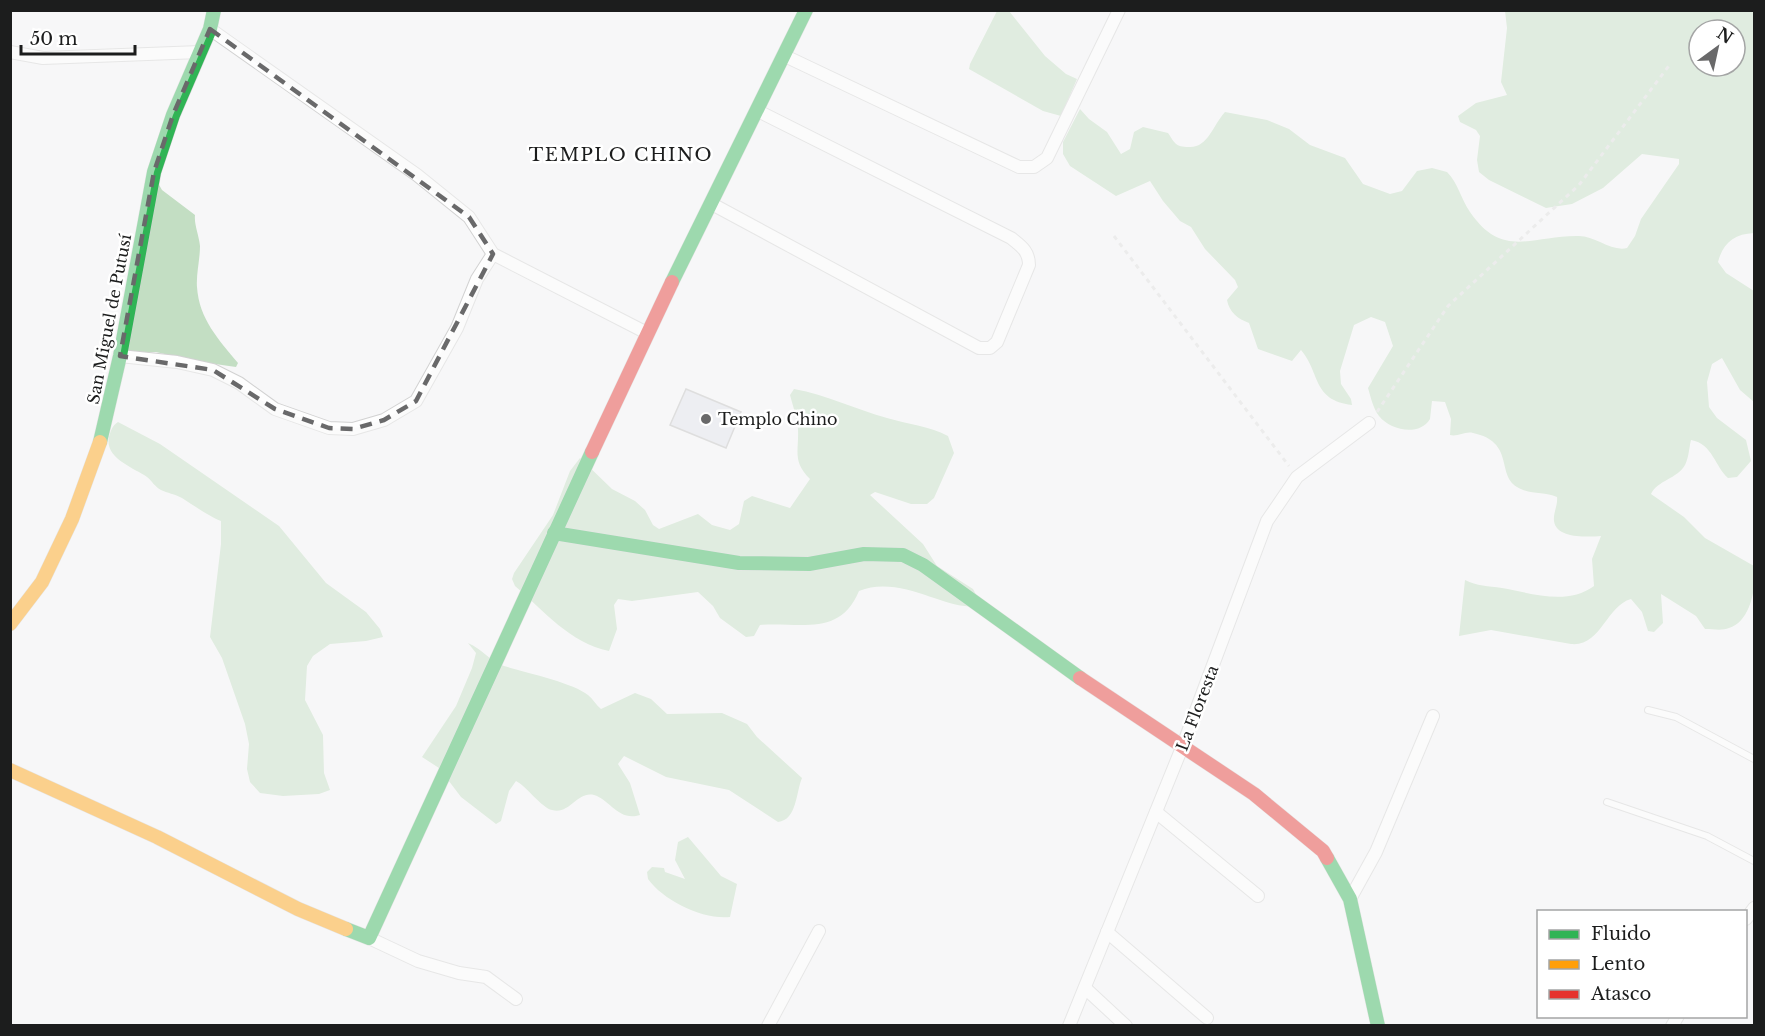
<svg xmlns="http://www.w3.org/2000/svg" width="1765" height="1036" viewBox="0 0 1765 1036" font-family="'Libre Baskerville',serif">
	<style>
		.forest { fill: #c3dec3; fill-rule: evenodd }
		.building { fill: #e0e2ea; stroke: #bfbfbf; stroke-width: 1.5 }
		.lines { fill: none; stroke-linecap: round; stroke-linejoin: round }
		.lane-casing { stroke: #d2d2d2; stroke-width: 8 }
		.street-casing { stroke: #d2d2d2; stroke-width: 14 }
		.fast-casing { stroke: #d2d2d2; stroke-width: 15 }
		.slow-casing { stroke: #d2d2d2; stroke-width: 15 }
		.jam-casing { stroke: #d2d2d2; stroke-width: 15 }
		.path { stroke: #dedede; stroke-width: 3; stroke-dasharray: 4.5 4.5; stroke-linecap: butt }
		.lane { stroke: #fefefe; stroke-width: 6 }
		.street { stroke: #fefefe; stroke-width: 12 }
		.fast { stroke: #30b455; stroke-width: 14 }
		.slow { stroke: #ff9f0a; stroke-width: 14 }
		.jam { stroke: #e5322d; stroke-width: 14 }
		.marked { fill: none; stroke: #69696a; stroke-width: 4.5; stroke-dasharray: 12 8; stroke-linejoin: round }
		.poi-dot { fill: #69696a; stroke: #fff; stroke-width: 2 }
		.labels { text-anchor: middle; dominant-baseline: central; stroke-width: 5; stroke-linejoin: round; paint-order: stroke }
		.street-label { font-size: 16px; fill: #1c1d1d; stroke: #fff }
		.poi-label { font-size: 16px; fill: #1c1d1d; stroke: #fff; text-anchor: start }
		.neighbourhood-label { font-size: 18px; letter-spacing: 1.5px; fill: #1c1d1d; stroke: #fff }
	</style>
	<rect width="100%" height="100%" fill="#f7f7f8"/>
	<g class="forest">
		<polygon points="997,11 1009,11 1045,56 1066,74 1077,79 1061,116 1043,111 969,69 970,64"/>
		<path d="M 1505,11 L 1754,11 L 1754,233 C 1734,234 1723,243 1718,262 L 1726,273 L 1754,291 L 1754,402 L 1740,390 L 1722,358 L 1712,364 L 1707,382 L 1709,407 L 1717,418 L 1746,440 L 1751,461 L 1737,477 L 1728,478 C 1715,467 1713,444 1691,440 C 1689,448 1689,457 1685,465 C 1677,479 1658,480 1651,494 L 1684,517 L 1705,538 L 1754,566 C 1757,585 1751,622 1729,628 C 1722,631 1713,629 1705,629 L 1696,616 L 1661,594 L 1663,623 L 1654,632 L 1648,631 L 1642,612 L 1631,599 C 1606,606 1601,647 1571,644 L 1491,630 L 1459,636 L 1465,580 C 1477,586 1488,586 1502,588 C 1531,593 1567,606 1594,586 L 1592,559 L 1601,536 C 1589,537 1556,539 1554,521 C 1553,513 1558,505 1557,497 C 1544,491 1530,495 1517,487 C 1496,474 1515,442 1473,433 C 1465,431 1458,437 1450,435 L 1451,419 L 1445,402 L 1432,401 L 1430,419 C 1419,437 1390,430 1379,416 C 1373,408 1371,398 1368,388 L 1393,346 L 1385,322 L 1371,317 L 1354,325 L 1340,371 L 1341,384 L 1351,399 L 1352,405 C 1312,400 1321,374 1301,350 L 1292,361 L 1258,349 L 1249,323 C 1238,319 1229,312 1227,300 L 1238,287 L 1235,280 L 1205,249 L 1191,227 L 1180,221 L 1163,201 L 1150,181 L 1116,196 L 1070,166 L 1063,154 L 1063,142 L 1080,109 L 1089,119 L 1107,132 L 1121,154 L 1130,149 L 1134,132 L 1143,127 L 1168,133 C 1175,143 1175,147 1189,147 C 1208,148 1213,125 1225,112 L 1267,120 L 1289,129 L 1310,145 L 1345,158 L 1363,184 L 1390,194 L 1402,191 L 1417,171 L 1432,168 L 1447,172 C 1458,183 1461,199 1470,212 C 1503,260 1532,235 1579,236 C 1595,236 1612,252 1627,248 L 1635,236 L 1641,219 L 1679,164 L 1679,159 L 1642,154 L 1603,188 L 1572,204 L 1546,208 L 1489,180 L 1479,172 L 1477,160 L 1480,136 L 1476,130 L 1460,122 L 1458,116 L 1476,103 L 1507,95 L 1501,82 L 1507,28 ZM 1699,30 L 1735,30 L 1735,66 L 1699,66 Z"/>
		<path d="M 158,183 L 162,190 L 195,215 C 194,225 199,235 200,246 C 200,260 196,274 197,287 C 199,319 219,340 238,363 L 236,367 L 194,361 L 156,352 L 116,353 Z"/>
		<path d="M 794,389 C 827,395 855,409 887,418 C 907,424 929,426 948,436 L 954,453 L 934,498 L 927,504 L 911,504 L 875,492 L 870,495 L 923,544 L 937,566 L 973,589 L 981,604 C 954,617 904,573 859,591 C 840,637 801,622 760,625 L 754,636 L 746,637 L 720,618 L 713,606 L 698,592 L 632,601 L 618,599 L 614,605 L 617,629 L 609,651 C 570,643 544,611 515,586 L 512,579 L 514,573 L 553,515 L 570,471 L 580,458 L 612,489 L 635,501 L 645,510 L 653,525 L 659,529 L 698,514 L 712,525 L 730,530 L 739,524 L 744,501 L 752,496 L 790,508 L 810,479 C 792,461 799,451 798,429 C 797,418 793,406 790,395 Z"/>
		<path d="M 118,422 L 160,444 L 279,526 L 326,583 L 366,612 L 380,629 L 383,637 L 366,641 L 330,644 L 313,656 L 307,666 L 305,700 L 323,735 L 324,773 L 330,790 L 319,794 L 283,796 L 260,793 L 250,782 L 247,769 L 249,744 L 245,724 L 222,658 L 210,637 L 221,544 L 221,521 C 210,517 193,505 182,498 C 175,494 167,493 161,490 C 155,487 152,481 147,477 C 134,468 104,458 109,437 C 111,430 112,426 118,422 Z"/>
		<path d="M 468,643 C 482,649 491,662 504,666 C 524,672 574,683 588,695 C 593,699 596,705 601,709 L 635,693 L 651,699 L 667,714 L 722,713 L 747,724 L 757,737 L 802,778 C 796,792 797,820 778,822 L 729,790 L 666,777 L 624,756 L 618,764 L 630,783 L 640,815 C 619,822 609,799 594,795 C 577,791 570,815 552,810 C 542,808 526,786 516,781 L 509,791 L 501,821 L 496,824 L 461,797 L 439,768 L 422,757 L 456,706 L 472,668 L 476,653 Z"/>
		<path d="M 688,837 L 721,876 L 737,884 L 730,917 C 703,920 664,901 648,879 L 647,872 L 652,867 L 664,868 L 665,872 L 685,879 L 675,860 L 678,842 Z"/>
	</g>
	<polygon class="building" points="686,389 741,412 726,448 670,425"/>
	<g class="lines">
		<defs>
			<g id="lane">
				<polyline points="1648,710 1676,717 1754,759"/>
				<polyline points="1607,802 1707,836 1754,861"/>
			</g>
			<g id="street">
				<polyline points="210,29 417,175 469,217 493,254 647,333"/>
				<polyline points="10,52 43,58 200,52"/>
				<polyline points="785,56 1019,167 1034,167 1047,158 1119,10"/>
				<path d="M 712,204 L 979,348 L 990,348 L 997,342 L 1029,265 C 1029,251 1021,246 1011,238 L 758,111"/>
				<polyline points="120,356 177,362 213,370 239,383 275,409 329,428 353,429 384,420 416,401 457,328 477,279 493,254"/>
				<polyline points="1156,812 1258,896"/>
				<polyline points="1350,899 1376,852 1433,716"/>
				<polyline points="1746,919 1754,908"/>
				<polyline points="1107,932 1207,1018"/>
				<polyline points="369,938 418,961 459,973 486,977 516,999"/>
				<polyline points="1085,988 1126,1026"/>
				<polyline points="768,1026 819,931"/>
				<polyline points="1069,1026 1183,745 1267,521 1297,477 1369,423"/>
				<polyline points="1672,1026 1678,1016"/>
			</g>
			<g id="fast">
				<polyline points="672,282 806,10"/>
				<polyline points="100,442 120,356 154,172 173,115 210,29 214,10"/>
				<polyline points="554,533 739,563 809,564 864,554 903,555 923,565 1080,678"/>
				<polyline points="1327,858 1350,899 1378,1026"/>
				<polyline points="346,929 369,938 592,452"/>
			</g>
			<g id="slow">
				<polyline points="10,624 42,582 72,519 100,442"/>
				<polyline points="10,770 157,837 298,909 346,929"/>
			</g>
			<g id="jam">
				<polyline points="592,452 672,282"/>
				<polyline points="1080,678 1254,794 1323,851 1327,858"/>
			</g>
		</defs>
		<use href="#lane" class="lane-casing"/>
		<use href="#street" class="street-casing"/>
		<use href="#fast" class="fast-casing"/>
		<use href="#slow" class="slow-casing"/>
		<use href="#jam" class="jam-casing"/>
		<g class="path">
			<polyline points="1114,236 1289,466"/>
			<polyline points="1377,412 1448,306 1579,185 1671,63"/>
		</g>
		<use href="#lane" class="lane"/>
		<use href="#street" class="street"/>
		<use href="#fast" class="fast"/>
		<use href="#slow" class="slow"/>
		<use href="#jam" class="jam"/>
	</g>
	<path d="M0 0H1765V1036H0ZM 210,29 L 469,217 L 493,254 L 416,401 L 384,420 L 353,429 L 329,428 L 275,409 L 213,370 L 120,356 L 154,172 L 173,115 Z" fill="#f7f7f8" fill-opacity=".55" fill-rule="evenodd"/>
	<path class="marked" d="M 210,29 L 469,217 L 493,254 L 416,401 L 384,420 L 353,429 L 329,428 L 275,409 L 213,370 L 120,356 L 154,172 L 173,115 Z"/>
	<circle class="poi-dot" cx="706" cy="419" r="6"/>
	<g class="labels">
		<g class="street-label">
			<text transform="translate(109 319) rotate(-79)">San Miguel de Putusí</text>
			<text transform="translate(1197 708) rotate(-69)">La Floresta</text>
		</g>
		<g class="poi-label">
			<text x="718" y="419">Templo Chino</text>
		</g>
		<g class="neighbourhood-label">
			<text x="621" y="155">TEMPLO CHINO</text>
		</g>
	</g>
	<rect width="1765" height="1036" fill="none" stroke="#1c1d1d" stroke-width="24"/>
	<rect x="1537" y="910" width="210" height="108" fill="#ffffff" stroke="#a4a5a5" stroke-width="1.5"/>
	<rect x="1549" y="930" width="30" height="9" fill="#30b455" stroke="#a4a5a5" stroke-width="1.5"/>
	<text x="1591" y="940" font-size="18" fill="#1c1d1d">Fluido</text>
	<rect x="1549" y="960" width="30" height="9" fill="#ff9f0a" stroke="#a4a5a5" stroke-width="1.5"/>
	<text x="1591" y="970" font-size="18" fill="#1c1d1d">Lento</text>
	<rect x="1549" y="990" width="30" height="9" fill="#e5322d" stroke="#a4a5a5" stroke-width="1.5"/>
	<text x="1591" y="1000" font-size="18" fill="#1c1d1d">Atasco</text>
	<g transform="translate(1717 48) rotate(33)"><circle r="28" fill="#ffffff" stroke="#a4a5a5" stroke-width="1.5"/>
	<path d="M0-4.5L10 22L0 15L-10 22Z" fill="#69696a"/>
	<text y="-9" font-size="16" font-weight="bold" text-anchor="middle" fill="#1c1d1d">N</text>
	</g>
	<path d="M21 45v9h114v-9" fill="none" stroke="#1c1d1d" stroke-width="3"/>
	<text x="30" y="45" font-size="18" fill="#1c1d1d" stroke="#ffffff" stroke-width="4.5" paint-order="stroke">50 m</text>
</svg>
